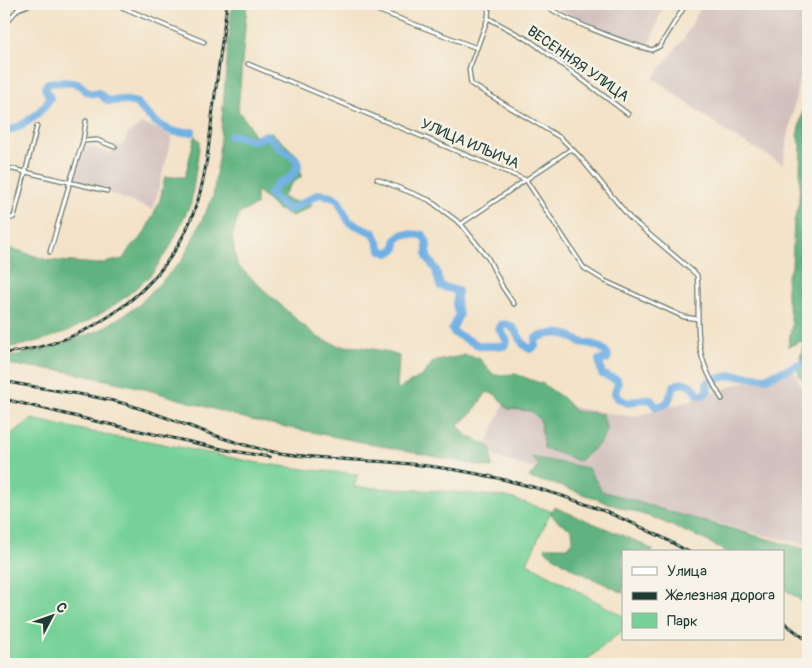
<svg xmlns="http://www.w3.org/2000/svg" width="812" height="668" viewBox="0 0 812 668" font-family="Pangolin,sans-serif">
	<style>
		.industrial { fill: #d1c0bd }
		.green { fill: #76d198; stroke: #4a8766 }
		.forest { fill: #60b380; stroke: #40785a }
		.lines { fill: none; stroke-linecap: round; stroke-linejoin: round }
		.river { stroke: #70b0e4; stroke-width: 8 }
		.minor-casing { stroke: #697767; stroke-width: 5.5 }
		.primary-casing { stroke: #697767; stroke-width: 8 }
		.minor { stroke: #fff; stroke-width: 3 }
		.primary { stroke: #fff; stroke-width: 5 }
		.rail-casing { stroke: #1f3d34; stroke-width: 3 }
		.rail { stroke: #f7f3e8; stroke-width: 1; stroke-dasharray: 4; stroke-linecap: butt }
		.labels { text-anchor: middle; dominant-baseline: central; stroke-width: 5; stroke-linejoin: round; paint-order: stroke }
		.street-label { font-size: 15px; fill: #1f3d34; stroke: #f7f3e8 }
	</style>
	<rect width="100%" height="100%" fill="#f7f3e8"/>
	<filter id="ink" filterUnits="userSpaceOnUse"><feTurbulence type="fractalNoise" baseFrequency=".02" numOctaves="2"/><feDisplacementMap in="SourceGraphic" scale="10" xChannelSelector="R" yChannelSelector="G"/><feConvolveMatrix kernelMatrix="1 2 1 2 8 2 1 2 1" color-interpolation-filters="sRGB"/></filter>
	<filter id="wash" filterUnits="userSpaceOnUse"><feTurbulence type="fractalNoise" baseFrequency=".0096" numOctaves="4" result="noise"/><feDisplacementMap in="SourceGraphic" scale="20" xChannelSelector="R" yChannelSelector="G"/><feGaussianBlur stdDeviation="1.12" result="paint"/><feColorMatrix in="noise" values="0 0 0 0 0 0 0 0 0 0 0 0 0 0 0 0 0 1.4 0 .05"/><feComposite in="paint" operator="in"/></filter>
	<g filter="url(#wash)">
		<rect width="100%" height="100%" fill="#f3e2c7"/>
		<g class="industrial">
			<polygon points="547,4 664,4 649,46 601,29"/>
			<polygon points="696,4 808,4 808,67 807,74 799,79 783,164 731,135 653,78 684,38 701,7"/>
			<polygon points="142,124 156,128 172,137 153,210 109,193 110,189 75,180 81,158 88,146 112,154 115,144 123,146 128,134"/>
			<polygon points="791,364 808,401 808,546 664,510 483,453 507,396 632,417 700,398"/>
		</g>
		<polygon class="green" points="32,419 115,437 148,441 258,463 312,470 358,474 354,487 440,491 507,497 551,511 527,563 623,616 623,630 582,664 7,664 4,648 4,439"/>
		<g class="forest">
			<polygon points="232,4 247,4 238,110 249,125 254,136 271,132 300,158 301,177 291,184 282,197 292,201 313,205 293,216 277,209 256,190 256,205 239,214 232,237 237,265 298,321 319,338 340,346 362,347 384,351 399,356 397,390 423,375 433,362 465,355 479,358 494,375 515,374 543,384 563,398 575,411 603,414 607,431 599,444 579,461 544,448 540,420 531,411 508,409 496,395 487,392 472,413 458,426 466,435 491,447 492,468 251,420 138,387 65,371 4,364 4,358 47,349 100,330 139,305 183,259 213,197 219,152"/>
			<polygon points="808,76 808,387 799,375 798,369 805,366 804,361 800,358 804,344 801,341 788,347 792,324 787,299 787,276 792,267 794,222 799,202 801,145 797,136 806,98 807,79"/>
			<path d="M 195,136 L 200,141 L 191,203 L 167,253 C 161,257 160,262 156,268 C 152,273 148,278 143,282 C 103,318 58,341 4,348 L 4,248 L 17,250 L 47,260 L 98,264 L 123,259 L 131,246 L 142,237 L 153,216 L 160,200 L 165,177 L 185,177 Z"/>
			<polygon points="531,457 588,468 602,491 664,510 808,550 808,606 783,588 783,552 726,552 707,541 654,518 610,504 558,485 528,478 539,466"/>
			<polygon points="554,507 641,543 654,551 623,552 623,593 573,569 546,551 545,549 546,547 568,547 573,540 572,530 556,520 551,514"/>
		</g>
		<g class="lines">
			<g class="river">
				<path d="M 4,129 L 8,131 C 25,125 40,114 50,98 L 45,88 L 48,83 C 56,82 65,82 73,83 C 86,84 82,96 98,93 L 109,101 L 122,100 L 137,103 C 145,113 158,126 172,131 C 177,133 186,132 192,132"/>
				<path d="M 231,136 C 251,135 247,147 266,135 L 272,139 L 278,146 L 298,161 L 298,167 L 289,179 L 278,183 L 270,194 L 287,209 L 293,208 L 319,194 L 332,196 L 338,200 L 349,222 L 374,233 L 381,250 L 388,253 L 396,248 L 396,240 L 404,234 L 423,235 L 427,243 L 427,257 L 436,270 L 440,286 L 458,291 L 456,304 L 459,315 L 452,329 L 454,333 L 480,346 L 504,346 L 507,341 L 499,328 L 501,325 C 518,321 517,344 530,349 L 535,346 L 536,338 C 545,334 558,332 567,335 C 572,336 576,341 581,342 C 591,344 602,345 608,355 L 607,359 L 599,360 L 602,374 L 617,380 L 618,384 L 615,393 L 618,398 L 628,403 L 642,399 L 651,400 L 656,407 C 672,404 668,399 674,386 C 684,380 694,385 698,395 L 703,395 L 708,391 L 707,384 L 708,382"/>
				<polyline points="714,380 732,375 766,378 801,364"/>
			</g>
		</g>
	</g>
	<g filter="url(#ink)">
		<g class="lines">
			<defs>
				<g id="minor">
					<polyline points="117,4 124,8 204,42"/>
					<polyline points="361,4 477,48"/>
					<path d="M 489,4 L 488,18 L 469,69 L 471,84 L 561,138 L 579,156 L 630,218 L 697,275 C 700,302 695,331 702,357 C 706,372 714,386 722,399"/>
					<path d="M 545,4 C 557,18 631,45 652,50 L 660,46 L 686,4"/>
					<polyline points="488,18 532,42 628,114"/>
					<polyline points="4,25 20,7"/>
					<polyline points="248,64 526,180 584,268 605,281 684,317 698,319"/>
					<polyline points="83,141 97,140 115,147"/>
					<polyline points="4,167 107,191"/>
					<polyline points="377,179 429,200 461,224 488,258 503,288 514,304"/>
					<polyline points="4,221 14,217 37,126"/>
					<polyline points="461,224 571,149"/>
					<polyline points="50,252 70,182 83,141 86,121"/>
				</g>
				<polyline id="primary" points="17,4 20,7 28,4"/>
			</defs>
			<use href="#minor" class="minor-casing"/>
			<use href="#primary" class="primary-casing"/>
			<use href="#minor" class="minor"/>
			<use href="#primary" class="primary"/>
			<defs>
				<g id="rail">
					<path d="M 4,353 C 92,345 172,285 198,200 C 206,173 209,145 212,117 C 217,79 222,42 227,4"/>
					<path d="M 4,381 C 44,390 86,393 126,404 C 176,419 223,442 274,452 C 325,461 377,459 428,466 C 518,477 611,507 689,552"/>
					<polyline points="4,399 90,420 227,450 270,457"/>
					<polyline points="783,622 808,641"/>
				</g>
			</defs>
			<use href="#rail" class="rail-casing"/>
			<use href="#rail" class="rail"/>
		</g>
	</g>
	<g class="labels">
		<g class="street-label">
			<text transform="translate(578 64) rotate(35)">ВЕСЕННЯЯ УЛИЦА</text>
			<text transform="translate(470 144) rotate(23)">УЛИЦА ИЛЬИЧА</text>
		</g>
	</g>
	<rect width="812" height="668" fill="none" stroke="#f7f3e8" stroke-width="20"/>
	<rect x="622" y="550" width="162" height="90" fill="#f7f3e8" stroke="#a1aaa0"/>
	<rect x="632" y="567" width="25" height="8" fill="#ffffff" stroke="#a1aaa0"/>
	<text x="667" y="576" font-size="15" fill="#1f3d34">Улица</text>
	<rect x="632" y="592" width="25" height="8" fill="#1f3d34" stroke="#a1aaa0"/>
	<text x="667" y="600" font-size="15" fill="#1f3d34">Железная дорога</text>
	<rect x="632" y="613" width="25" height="15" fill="#76d198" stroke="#a1aaa0"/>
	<text x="667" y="626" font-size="15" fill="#1f3d34">Парк</text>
	<g transform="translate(52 616) rotate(49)" stroke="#f7f3e8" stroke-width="4" paint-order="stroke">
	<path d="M0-4L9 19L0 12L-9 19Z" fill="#1f3d34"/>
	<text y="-8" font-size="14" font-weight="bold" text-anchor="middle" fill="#1f3d34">С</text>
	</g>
</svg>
